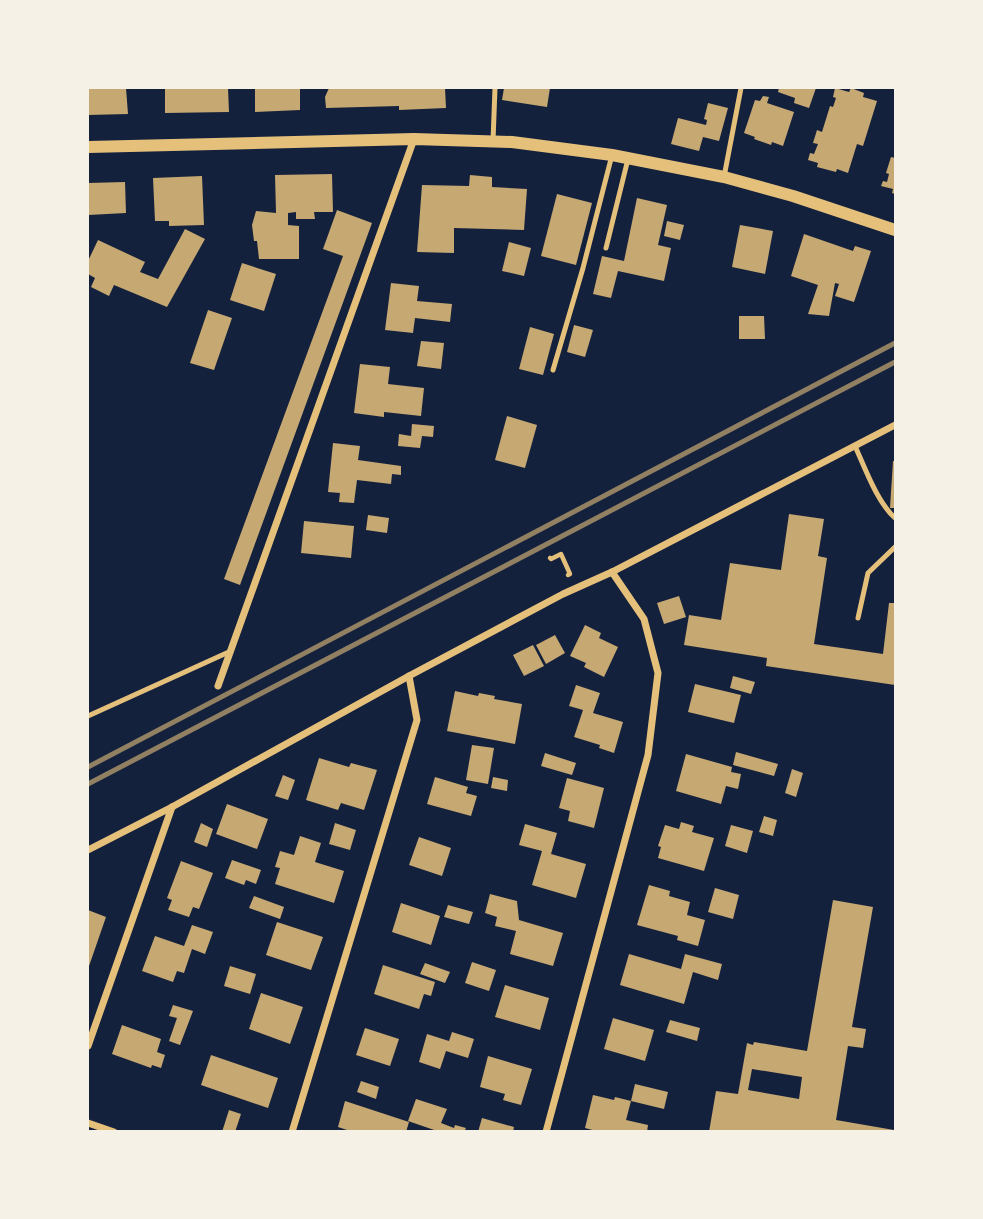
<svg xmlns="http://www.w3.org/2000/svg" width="983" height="1219" viewBox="0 0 983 1219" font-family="'Titillium Web',sans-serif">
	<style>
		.building { fill: #c6a872; fill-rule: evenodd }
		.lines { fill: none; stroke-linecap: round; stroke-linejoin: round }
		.path { stroke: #e5c07b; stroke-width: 4.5 }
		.service { stroke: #e5c07b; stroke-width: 5 }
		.minor { stroke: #e5c07b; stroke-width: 7 }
		.tertiary { stroke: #e5c07b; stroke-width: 12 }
		.rail { stroke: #918062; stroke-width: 5 }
	</style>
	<rect width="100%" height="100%" fill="#14213d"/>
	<g class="building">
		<polygon points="88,88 126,88 128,114 88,115"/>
		<polygon points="165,88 228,88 229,112 165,113"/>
		<polygon points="255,88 300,88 300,110 255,112"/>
		<polygon points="329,88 445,88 446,108 399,110 399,106 326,108 325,97"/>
		<polygon points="504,88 550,88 547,107 502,100"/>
		<polygon points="779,88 816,88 809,108 794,103 795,98 778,92"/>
		<polygon points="835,88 849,92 851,88 864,93 863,97 877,101 863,146 857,144 848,173 837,169 836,172 817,167 818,163 808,160 810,153 814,154 818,144 813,143 817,130 822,132 830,106 833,107 836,98 833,97"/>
		<polygon points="763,96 769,97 767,103 794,112 783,146 772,142 771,145 754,139 755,137 744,133 755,100 760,101"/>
		<polygon points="708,103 728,108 719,141 703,137 699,151 671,144 678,118 706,125 707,120 704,119"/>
		<polygon points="891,157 895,158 895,194 892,193 893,189 881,186 883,181 887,182 889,174 886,173"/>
		<polygon points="332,174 333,212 314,212 315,219 296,219 296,212 288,213 288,225 299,226 299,259 259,259 257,241 254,241 252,225 256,211 276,213 275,175"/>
		<polygon points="470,175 492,177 492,187 527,189 524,230 454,228 454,253 417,252 422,185 469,186"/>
		<polygon points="202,176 204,225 169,226 169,221 155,221 153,178"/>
		<polygon points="125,182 126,213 88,215 88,183"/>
		<polygon points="557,194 592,203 576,265 541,256"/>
		<polygon points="637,198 667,205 658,245 671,248 664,281 618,271 611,298 593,294 602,256 624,261"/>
		<polygon points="337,210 372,223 240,585 224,579 343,256 323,249"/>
		<polygon points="667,221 684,225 680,240 664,236"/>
		<polygon points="740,225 773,231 765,274 732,267"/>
		<polygon points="185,229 205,239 167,307 114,285 109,296 91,287 95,278 88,274 88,261 98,240 145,262 140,272 158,279"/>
		<polygon points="804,234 853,251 855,246 871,251 854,302 835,296 839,284 835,283 829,316 808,314 818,285 791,276"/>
		<polygon points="509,242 531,248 524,276 502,271"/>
		<polygon points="242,263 276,274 264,311 230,300"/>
		<polygon points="391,283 419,286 417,301 452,304 450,322 415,318 413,333 385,330"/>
		<polygon points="208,310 232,318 214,370 190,363"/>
		<polygon points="739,316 764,316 765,339 739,339"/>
		<polygon points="574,325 593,330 585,357 567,352"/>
		<polygon points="530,327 554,334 543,375 519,369"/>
		<polygon points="421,341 444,343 441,369 417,366"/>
		<polygon points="360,364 390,367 388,384 424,388 421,416 384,412 384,417 354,413"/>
		<polygon points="507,416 537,425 525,468 495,460"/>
		<polygon points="412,424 434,426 433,437 422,436 420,448 398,446 399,434 411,436"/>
		<polygon points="333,443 360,446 358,460 401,466 401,475 392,474 391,484 357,480 354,503 339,502 340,493 328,492"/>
		<polygon points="893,461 895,461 895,508 890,508"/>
		<polygon points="789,514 824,519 818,556 827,558 814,644 883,654 889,603 895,603 895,685 766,666 767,658 684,645 689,615 721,620 730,563 781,570"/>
		<polygon points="368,515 389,518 387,533 366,530"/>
		<polygon points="304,521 354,526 351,558 301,553"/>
		<polygon points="679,596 686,617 664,624 657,603"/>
		<polygon points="585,625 601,633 599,638 618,647 604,677 584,667 586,663 570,656"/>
		<polygon points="555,635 565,653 546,664 536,645"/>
		<polygon points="533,645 544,666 524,676 513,655"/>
		<polygon points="733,676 755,682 751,694 730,688"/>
		<polygon points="695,684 741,695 734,723 688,712"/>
		<polygon points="576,685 600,693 593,713 623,722 614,753 599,748 600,745 574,737 583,710 569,706"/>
		<polygon points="455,691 478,696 479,693 495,696 494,699 522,704 515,744 447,731"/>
		<polygon points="472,745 494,748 488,784 466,780"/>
		<polygon points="736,752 778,764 774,776 733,765"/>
		<polygon points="545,753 576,763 572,775 541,766"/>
		<polygon points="686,754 732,767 731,772 741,774 738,789 726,786 721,804 676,791"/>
		<polygon points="319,758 349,767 351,763 377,770 364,810 341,803 338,810 306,800"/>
		<polygon points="792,769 803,773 796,797 785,793"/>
		<polygon points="283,775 295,780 288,800 275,796"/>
		<polygon points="435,777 468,787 466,793 477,796 471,816 427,804"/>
		<polygon points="493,777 508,780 507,791 491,788"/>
		<polygon points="567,778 604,788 594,828 568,821 570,811 559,808"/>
		<polygon points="227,804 268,819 257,849 216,834"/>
		<polygon points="764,816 777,820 773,836 759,832"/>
		<polygon points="681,822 694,826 692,832 714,838 704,871 658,858 661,847 658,846 665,825 679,829"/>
		<polygon points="201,823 213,829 207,847 194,842"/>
		<polygon points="335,823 356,830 350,850 329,844"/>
		<polygon points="525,824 557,833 551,854 586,864 576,898 532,885 542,851 519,845"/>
		<polygon points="731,825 753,831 747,853 725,846"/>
		<polygon points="300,836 321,843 315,862 344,871 334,903 275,884 280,868 275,867 280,851 294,855"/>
		<polygon points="419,837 451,848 442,876 409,865"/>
		<polygon points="232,860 261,870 256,884 246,880 244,885 225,878"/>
		<polygon points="181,861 213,873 199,909 193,907 189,917 168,910 172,900 167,898"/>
		<polygon points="649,885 670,891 669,896 690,902 687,915 705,920 698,946 677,940 678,936 637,925"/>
		<polygon points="715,888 739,895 733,919 708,912"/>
		<polygon points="490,894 517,901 519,920 563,933 553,966 510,954 516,931 495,926 497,917 485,913"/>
		<polygon points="254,896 284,907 280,919 249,908"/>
		<path d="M 833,900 L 873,907 L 852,1027 L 866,1029 L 863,1048 L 848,1046 L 836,1120 L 894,1130 L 894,1132 L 709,1132 L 716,1091 L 738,1094 L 747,1043 L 753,1045 L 754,1042 L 807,1051 ZM 752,1069 L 802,1077 L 799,1099 L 748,1090 Z"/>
		<polygon points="401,903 440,916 431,945 392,932"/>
		<polygon points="448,905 473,912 469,924 444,917"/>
		<polygon points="88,910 106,917 88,969"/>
		<polygon points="277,922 323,937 311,970 266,955"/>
		<polygon points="192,925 213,932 205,954 192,949 184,973 177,971 173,982 142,971 155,936 184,946"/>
		<polygon points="629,954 681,969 685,954 722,964 718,980 693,972 684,1004 620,985"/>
		<polygon points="472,962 496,970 489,991 465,983"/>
		<polygon points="425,963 450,972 445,983 420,974"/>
		<polygon points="383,965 435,982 431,996 424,994 419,1009 374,994"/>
		<polygon points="230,966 256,974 250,994 224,986"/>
		<polygon points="505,985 549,998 540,1030 495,1017"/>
		<polygon points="261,993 303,1007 290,1044 249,1029"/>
		<polygon points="173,1005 193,1011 180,1045 169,1041 177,1018 169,1016"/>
		<polygon points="613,1018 654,1030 645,1061 604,1049"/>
		<polygon points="670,1020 700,1028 697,1041 666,1032"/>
		<polygon points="122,1025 161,1039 157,1052 165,1055 161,1068 152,1065 151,1068 112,1054"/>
		<polygon points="365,1028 399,1039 390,1066 356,1055"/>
		<polygon points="452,1032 474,1039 468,1058 446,1051 440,1069 419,1062 427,1034 449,1041"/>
		<polygon points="211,1055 278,1078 268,1108 201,1085"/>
		<polygon points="488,1056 532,1069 521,1105 503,1100 505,1094 480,1087"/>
		<polygon points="361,1081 379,1087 376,1099 357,1092"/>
		<polygon points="635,1084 668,1092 664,1109 631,1101"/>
		<polygon points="593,1095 614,1100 615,1097 631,1101 626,1120 648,1125 647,1132 600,1132 585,1128"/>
		<polygon points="416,1099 447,1109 441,1123 454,1128 455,1125 466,1128 464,1132 440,1132 408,1121"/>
		<polygon points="345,1101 409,1122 406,1132 353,1132 338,1127"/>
		<polygon points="229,1110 241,1114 235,1132 222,1132"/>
		<polygon points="482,1118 514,1127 513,1132 478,1132"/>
	</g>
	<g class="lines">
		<polyline class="path" points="550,558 551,559 561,554 570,574 568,575"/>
		<g class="service">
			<polyline points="493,141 495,88"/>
			<polyline points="724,177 741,88"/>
			<polyline points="606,248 628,159"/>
			<polyline points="553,370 583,268 612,155"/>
			<path d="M 855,446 C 865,468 877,502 895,518"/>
			<polyline points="858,618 868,573 895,547"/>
			<polyline points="88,716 231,651"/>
		</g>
		<g class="minor">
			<polyline points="218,686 414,139"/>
			<polyline points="88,850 172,807 409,676 563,594 612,572 895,425"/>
			<polyline points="88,1046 172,807"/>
			<polyline points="88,1123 114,1132"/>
			<polyline points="292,1132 417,720 409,676"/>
			<polyline points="546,1132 648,755 658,673 644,619 612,572"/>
		</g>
		<polyline class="tertiary" points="88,147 414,139 512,142 612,155 724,177 793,196 895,230"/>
		<g class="rail">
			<polyline points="88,767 895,343"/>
			<polyline points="88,784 895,362"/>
		</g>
	</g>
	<rect width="983" height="1219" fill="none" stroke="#f6f1e7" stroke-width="178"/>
</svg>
